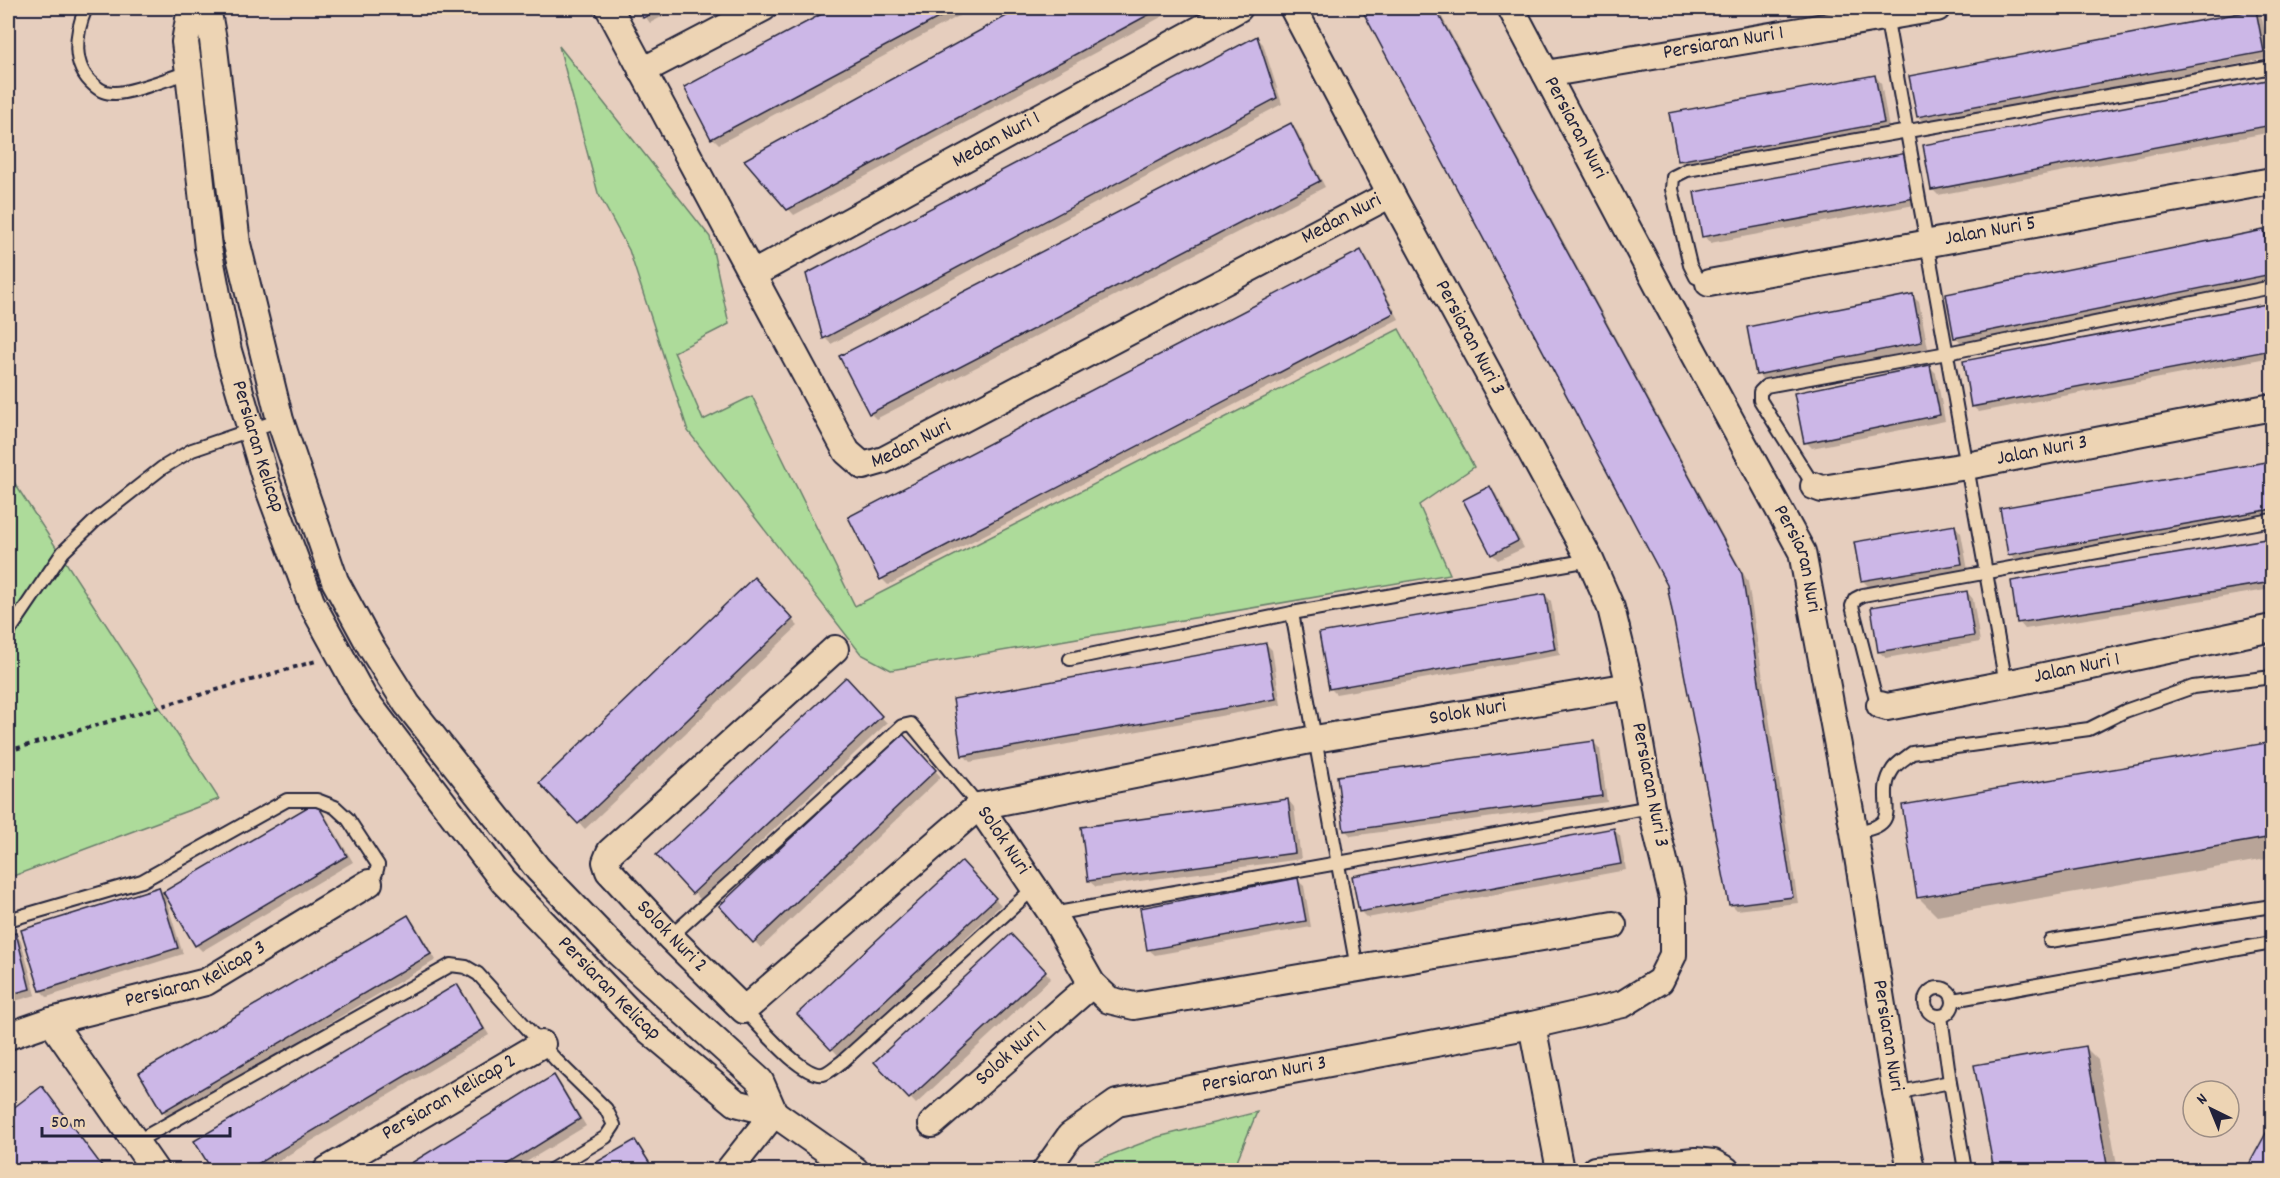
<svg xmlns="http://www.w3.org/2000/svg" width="2280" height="1178" viewBox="0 0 2280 1178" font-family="Dekko,sans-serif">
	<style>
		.green { fill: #addb9a; stroke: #687e6a; stroke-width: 1.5 }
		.shadow { fill: #0003 }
		.building { fill: #ccb7e7; stroke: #22223b; stroke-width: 1.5 }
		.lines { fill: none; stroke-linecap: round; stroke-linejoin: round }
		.lane-casing { stroke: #22223b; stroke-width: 16 }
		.street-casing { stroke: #22223b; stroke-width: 30 }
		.path { stroke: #22223b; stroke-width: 4; stroke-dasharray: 4.5 4.5; stroke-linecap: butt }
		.lane { stroke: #edd4b4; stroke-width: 12 }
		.street { stroke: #edd4b4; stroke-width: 26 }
		.labels { text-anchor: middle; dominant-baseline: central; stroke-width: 4.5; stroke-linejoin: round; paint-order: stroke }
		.street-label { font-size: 21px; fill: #22223b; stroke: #edd4b4 }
	</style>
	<rect width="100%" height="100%" fill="#e6cebe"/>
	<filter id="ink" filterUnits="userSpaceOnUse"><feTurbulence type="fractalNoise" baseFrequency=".0167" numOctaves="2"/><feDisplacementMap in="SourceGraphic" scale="12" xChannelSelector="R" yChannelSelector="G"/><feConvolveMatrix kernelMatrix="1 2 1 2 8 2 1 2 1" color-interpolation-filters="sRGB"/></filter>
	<g filter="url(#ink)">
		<g class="green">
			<polygon points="559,46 710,237 729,324 674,352 703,420 752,396 855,606 1399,329 1474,467 1419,505 1450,574 891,670 861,654 688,431 629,250 598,193"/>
			<polygon points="8,473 219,799 8,878"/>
			<polygon points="1257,1112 1233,1170 1090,1170 1095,1161 1158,1137"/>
		</g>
		<g class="shadow">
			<polygon points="639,8 679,8 650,23"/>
			<polygon points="836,8 974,8 719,144 713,138 686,88"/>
			<polygon points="1024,8 1178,8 794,215 746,161"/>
			<polygon points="1362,8 1437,8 1748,582 1798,903 1737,910 1731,904 1668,584"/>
			<polygon points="2256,12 2262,18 2270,58 1925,123 1918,117"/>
			<polygon points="1257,38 1263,44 1282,104 831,344 825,338 808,274"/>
			<polygon points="1875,76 1881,83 1889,129 1685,167 1679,160"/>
			<polygon points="2271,80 2272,132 1938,195 1932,189"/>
			<polygon points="1290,125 1297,131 1325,187 876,419 870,413"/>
			<polygon points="1906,155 1920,204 1710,243 1704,236"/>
			<polygon points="2264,232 2270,238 2272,250 2272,281 1962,344 1956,337"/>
			<polygon points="1361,252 1367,258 1399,319 888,585 882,579"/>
			<polygon points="1912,296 1919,302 1928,348 1764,381 1758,374"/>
			<polygon points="2272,304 2272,357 1979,412 1972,406 1965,362"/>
			<polygon points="1930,367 1936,373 1945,421 1812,448 1806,442"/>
			<polygon points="2272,463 2272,516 2016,560 2010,554 2002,510"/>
			<polygon points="1490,488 1496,494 1524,548 1498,560 1492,554"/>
			<polygon points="1955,526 1961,533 1968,570 1869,587 1863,581"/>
			<polygon points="2272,540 2272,589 2025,629 2019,622 2013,582"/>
			<polygon points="754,580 798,626 585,829 541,783"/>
			<polygon points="1967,592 1973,599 1980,642 1886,658 1879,652"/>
			<polygon points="1545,595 1551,601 1560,655 1336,694 1330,688"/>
			<polygon points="1266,644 1272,650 1281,705 970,762 964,755"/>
			<polygon points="846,679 887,723 700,899 658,855"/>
			<polygon points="902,735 941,777 761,948 721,906"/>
			<polygon points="1594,743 1600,749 1607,802 1351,836 1345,830"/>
			<polygon points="2265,744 2272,752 2272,858 1937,916 1918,897"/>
			<polygon points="1288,800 1294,807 1301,859 1096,887 1089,881"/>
			<polygon points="316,804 322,810 353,862 202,951 196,945"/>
			<polygon points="1614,830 1620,836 1626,870 1367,918 1360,911"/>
			<polygon points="968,869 1001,905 838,1055 799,1014"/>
			<polygon points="1297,880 1304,886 1311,927 1155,955 1148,949"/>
			<polygon points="158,889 164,893 183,954 47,997 41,991 23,931"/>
			<polygon points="408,917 414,923 436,960 169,1118 163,1111"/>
			<polygon points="15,934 21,941 36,995 8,1003 8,936"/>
			<polygon points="1011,936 1051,978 916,1104 876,1062"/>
			<polygon points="457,985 463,992 489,1035 263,1170 213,1170 196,1141"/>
			<polygon points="2085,1047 2098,1060 2118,1170 1995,1170 1976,1066"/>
			<polygon points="553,1077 560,1083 586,1126 513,1170 403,1170"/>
			<polygon points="42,1088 48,1094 105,1170 17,1170 8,1159 8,1114"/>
			<polygon points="2272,1125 2272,1170 2248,1170"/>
			<polygon points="635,1142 641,1148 655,1170 586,1170"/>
		</g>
		<g class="building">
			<polygon points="637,8 662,8 643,18"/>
			<polygon points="833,8 957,8 711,139 684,87"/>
			<polygon points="1021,8 1161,8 787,210 744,160"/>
			<polygon points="1361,8 1435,8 1742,574 1793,897 1729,905 1667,585"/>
			<polygon points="2256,10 2264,52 1917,117 1909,76"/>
			<polygon points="1257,36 1277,98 823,339 806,274"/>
			<polygon points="1875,75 1884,123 1678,161 1669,113"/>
			<polygon points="2272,79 2272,125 1931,190 1923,145"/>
			<polygon points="1291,123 1320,181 869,414 839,356"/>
			<polygon points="1907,153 1915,198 1702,237 1694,192"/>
			<polygon points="2264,230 2272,274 1954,338 1946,294"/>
			<polygon points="1361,250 1394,313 880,580 848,517"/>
			<polygon points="1913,294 1922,342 1756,375 1747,327"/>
			<polygon points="2272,303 2272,350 1971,407 1963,361"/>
			<polygon points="1930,365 1940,415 1804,443 1794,393"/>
			<polygon points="2272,461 2272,509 2008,555 2000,508"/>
			<polygon points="1490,486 1518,541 1491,555 1463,500"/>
			<polygon points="1955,525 1962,564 1861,581 1854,542"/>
			<polygon points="2272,538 2272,582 2017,623 2011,581"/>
			<polygon points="754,577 793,619 578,824 539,783"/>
			<polygon points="1967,591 1974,636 1878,652 1871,607"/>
			<polygon points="1545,594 1555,649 1329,689 1319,633"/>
			<polygon points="1266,643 1276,699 962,756 953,699"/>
			<polygon points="846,677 882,716 692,894 656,855"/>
			<polygon points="902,733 936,770 753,943 719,906"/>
			<polygon points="1594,741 1602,796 1344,831 1337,776"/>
			<polygon points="2266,743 2272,782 2272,837 1917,898 1902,805"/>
			<polygon points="1288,799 1295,853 1088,881 1081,827"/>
			<polygon points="316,802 347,856 195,946 163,892"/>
			<polygon points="1614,828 1621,864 1359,912 1352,876"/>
			<polygon points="962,861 996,898 831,1050 797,1014"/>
			<polygon points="1298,878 1306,921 1147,950 1140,908"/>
			<polygon points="159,887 178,948 40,991 21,930"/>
			<polygon points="408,915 431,954 162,1112 139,1073"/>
			<polygon points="16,933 30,989 8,995 8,935"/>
			<polygon points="1011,934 1046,971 909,1099 874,1062"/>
			<polygon points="457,984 484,1029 247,1170 212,1170 194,1141"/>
			<polygon points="2086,1046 2108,1170 1994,1170 1974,1065"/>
			<polygon points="554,1075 580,1119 498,1170 400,1170"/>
			<polygon points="42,1086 105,1170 15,1170 8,1161 8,1112"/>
			<polygon points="2272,1122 2272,1170 2246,1170"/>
			<polygon points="635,1140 654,1170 583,1170"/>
		</g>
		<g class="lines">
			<defs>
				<g id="lane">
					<path d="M 86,8 C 75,33 71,66 94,85 C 101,91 105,93 115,93 C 132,93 173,77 191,71"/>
					<polyline points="1886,15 2006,684"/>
					<polyline points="1709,283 1696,277 1690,265 1672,189 1673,177 1687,170 2272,67"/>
					<polyline points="1814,486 1760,400 1760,392 1766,386 1947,353 2272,287"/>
					<polyline points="1292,613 1357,968"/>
					<polyline points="8,633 63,552 97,519 162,468 192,450 280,420"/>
					<polyline points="1070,659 1292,613 1590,560"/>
					<polyline points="1880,705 1876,699 1852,606 1855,599 1863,595 2272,520"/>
					<path d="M 1854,832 C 1910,825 1872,800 1893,769 C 1897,763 1906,758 1912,753 L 2089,729 L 2125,711 L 2193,687 L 2272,677"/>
					<polyline points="1052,914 1651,807"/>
					<polyline points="8,920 142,881 287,800 317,800 335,807 348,819 378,865 376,873 369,883"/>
					<polyline points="670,937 902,726 911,724 979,806"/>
					<polyline points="2050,941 2272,906"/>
					<circle cx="1939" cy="1002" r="14"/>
					<polyline points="1953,1000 2272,943"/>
					<path d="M 744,1010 C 759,1025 802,1078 823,1074 C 829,1073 837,1065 843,1061 L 1034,888"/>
					<polyline points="1941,1016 1950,1082 1965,1170"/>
					<polyline points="1896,1093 1950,1082"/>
					<polyline points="134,1143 451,965 466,967 478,974 556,1060 606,1109 614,1125 606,1137 551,1170"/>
				</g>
				<g id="street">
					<path id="s1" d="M 191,8 L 185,42 L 189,72 L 208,248 L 228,351 L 266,481 L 311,602 L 363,697 L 503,881 L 639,1022 L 736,1103 L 774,1113 L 855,1170"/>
					<polyline points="207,8 213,40 237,244 280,420 335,581 371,647 407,704 538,869 619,953 760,1081 774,1113"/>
					<path id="s2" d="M 609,8 L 847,452 L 863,466 L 884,460 L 1391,194"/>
					<path id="s3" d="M 1511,8 L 1667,303 L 1802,552 L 1854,832 L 1896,1093 L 1911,1170"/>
					<polyline points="642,71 763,8"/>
					<path id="s4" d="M 1546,74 L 1937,8"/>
					<path id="s5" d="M 753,274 L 1239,8"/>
					<path id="s6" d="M 1709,283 L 2272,181"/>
					<path id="s7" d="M 1814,486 L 1822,489 L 1967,466 L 2272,407"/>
					<path id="s8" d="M 835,649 L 610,852 L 606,862 L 609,871 L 670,937 L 744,1010 L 979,806 L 1315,739 L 1630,686"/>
					<path id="s9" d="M 1880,705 L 1887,707 L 2006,684 L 2272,628"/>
					<path id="s10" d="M 979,806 L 1052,914 L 1092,984 L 1109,1000 L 1134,1006 L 1613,925"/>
					<polyline points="51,1021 155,1170"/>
					<polyline points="1532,1025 1560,1170"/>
					<path id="s11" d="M 8,1036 L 51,1021 L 206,982 L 369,883"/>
					<path id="s12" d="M 932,1124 L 1092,984"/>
					<path id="s13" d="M 327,1170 L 542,1044"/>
					<polyline points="729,1170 774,1113"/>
					<path id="s14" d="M 1046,1170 L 1070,1136 L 1117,1103 L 1532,1025 L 1623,1004 L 1660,981 L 1673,955 L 1673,898 L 1651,807 L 1630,686 L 1611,608 L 1590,560 L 1391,194 L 1293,8"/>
					<polyline points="1595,1170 1695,1161 1713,1163 1726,1170"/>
				</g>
			</defs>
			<use href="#lane" class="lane-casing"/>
			<use href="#street" class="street-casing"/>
			<polyline class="path" points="8,751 316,661"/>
			<use href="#lane" class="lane"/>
			<use href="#street" class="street"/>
		</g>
	</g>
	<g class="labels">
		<g class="street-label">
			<text stroke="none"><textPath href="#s4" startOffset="180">Persiaran Nuri 1</textPath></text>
			<text stroke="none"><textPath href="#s3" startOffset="136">Persiaran Nuri</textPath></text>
			<text stroke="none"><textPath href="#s5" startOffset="278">Medan Nuri 1</textPath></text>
			<text stroke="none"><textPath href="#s2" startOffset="1064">Medan Nuri</textPath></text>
			<text stroke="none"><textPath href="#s6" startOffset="286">Jalan Nuri 5</textPath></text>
			<text transform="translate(1469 338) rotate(62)">Persiaran Nuri 3</text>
			<text stroke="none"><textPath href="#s2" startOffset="578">Medan Nuri</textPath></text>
			<text stroke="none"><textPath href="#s1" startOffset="447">Persiaran Kelicap</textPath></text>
			<text stroke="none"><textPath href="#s7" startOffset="232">Jalan Nuri 3</textPath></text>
			<text stroke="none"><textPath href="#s3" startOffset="622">Persiaran Nuri</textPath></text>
			<text stroke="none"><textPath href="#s9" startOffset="201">Jalan Nuri 1</textPath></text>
			<text stroke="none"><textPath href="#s8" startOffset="1326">Solok Nuri</textPath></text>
			<text transform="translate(1649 785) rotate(79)">Persiaran Nuri 3</text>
			<text stroke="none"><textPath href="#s10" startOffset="42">Solok Nuri</textPath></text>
			<text stroke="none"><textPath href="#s8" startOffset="414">Solok Nuri 2</textPath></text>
			<text stroke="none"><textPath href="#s11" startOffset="198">Persiaran Kelicap 3</textPath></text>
			<text stroke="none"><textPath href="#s1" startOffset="1102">Persiaran Kelicap</textPath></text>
			<text stroke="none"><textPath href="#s3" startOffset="1108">Persiaran Nuri</textPath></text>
			<text stroke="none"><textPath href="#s12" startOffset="106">Solok Nuri 1</textPath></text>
			<text stroke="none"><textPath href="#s14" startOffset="249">Persiaran Nuri 3</textPath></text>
			<text stroke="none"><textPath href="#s13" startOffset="142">Persiaran Kelicap 2</textPath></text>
		</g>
	</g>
	<rect width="2280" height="1178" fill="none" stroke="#edd4b4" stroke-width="30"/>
	<rect x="15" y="15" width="2250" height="1148" fill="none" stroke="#22223b" stroke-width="2" filter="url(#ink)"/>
	<g transform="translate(2211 1109) rotate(317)"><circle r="28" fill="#edd4b4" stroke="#9c8d84" stroke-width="1.5"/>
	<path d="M0-4.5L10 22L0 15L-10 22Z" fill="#22223b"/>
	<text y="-9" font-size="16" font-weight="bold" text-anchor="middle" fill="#22223b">N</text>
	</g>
	<path d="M42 1127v9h188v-9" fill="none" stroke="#22223b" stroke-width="3"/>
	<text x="51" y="1127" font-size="18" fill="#22223b" stroke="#edd4b4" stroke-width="4.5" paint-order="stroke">50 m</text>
</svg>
